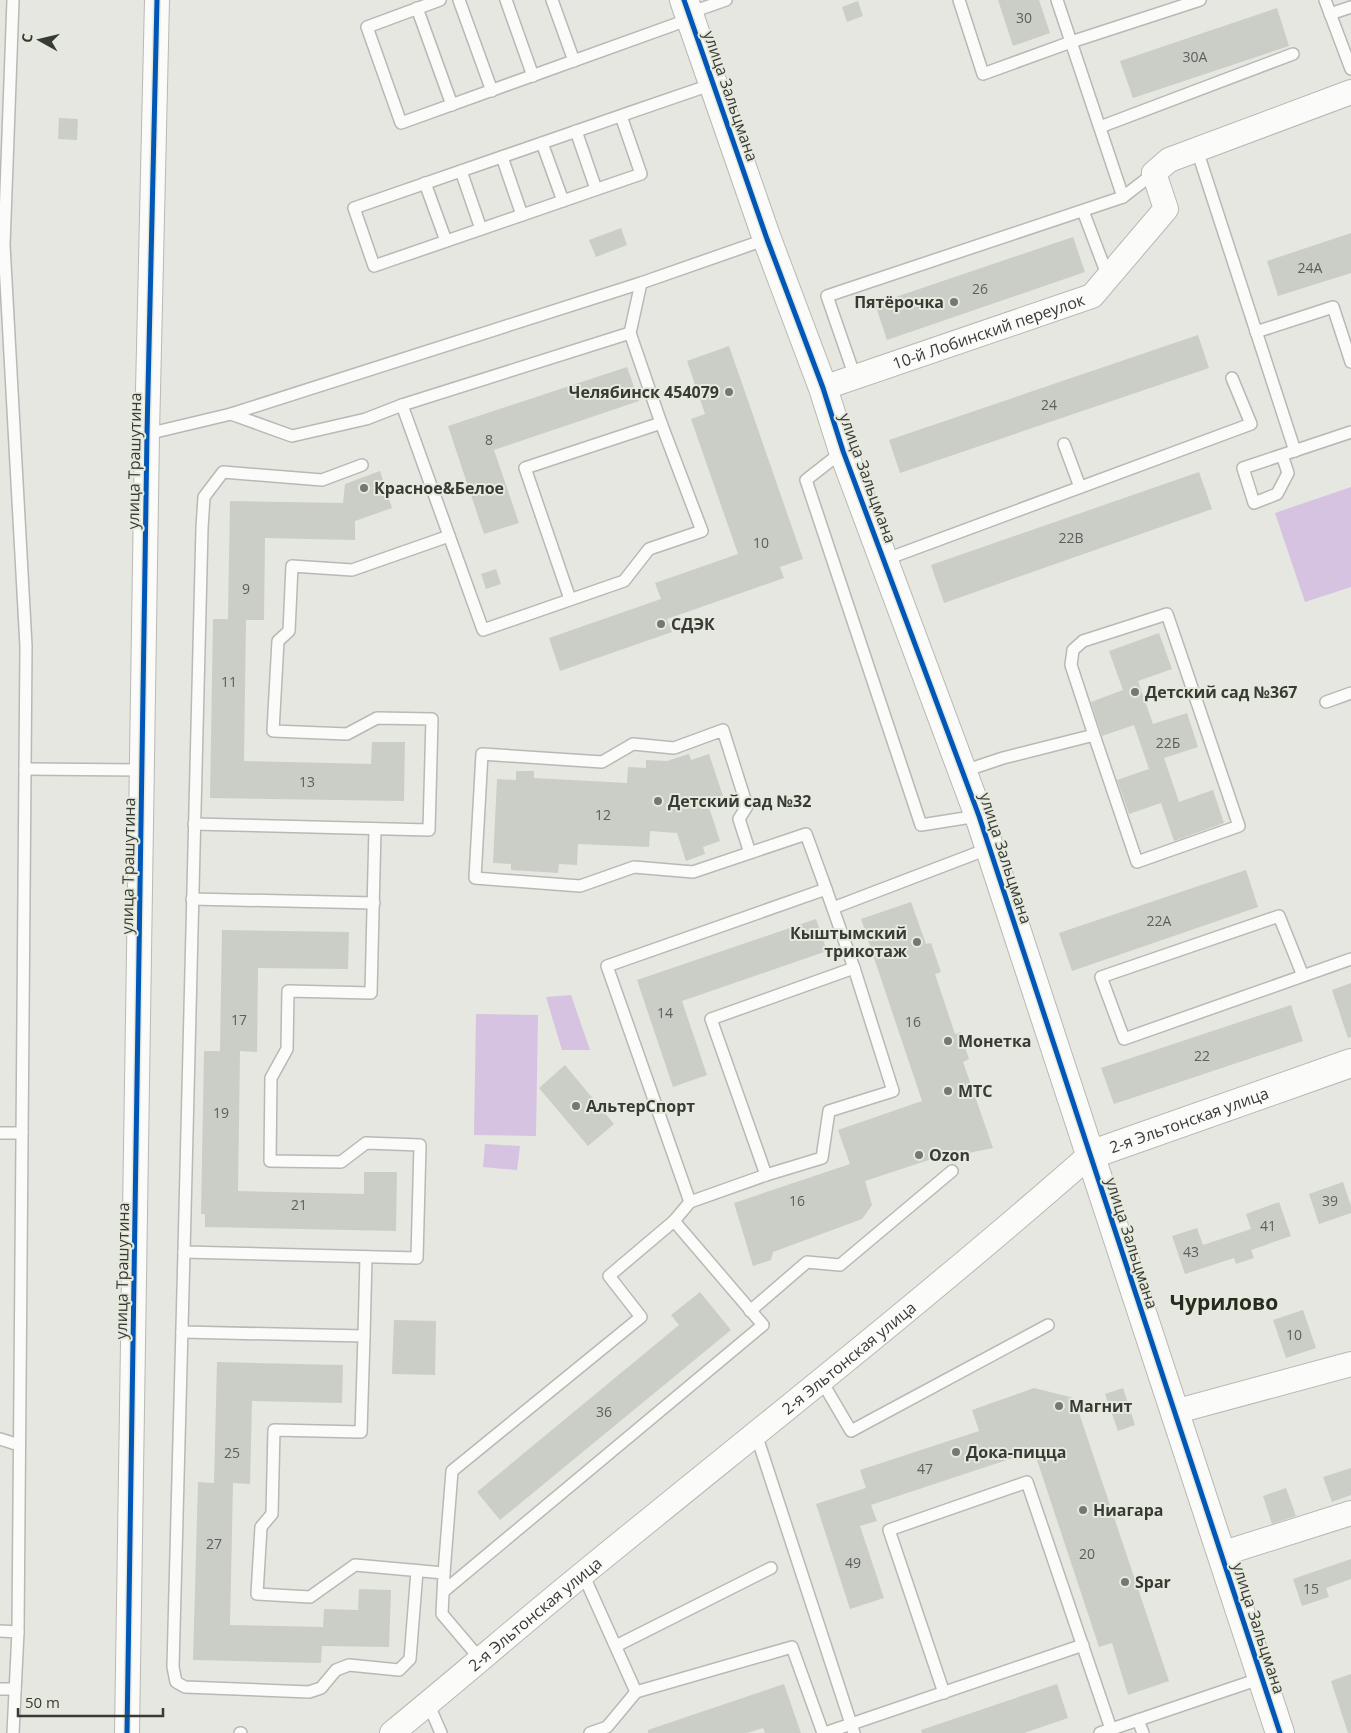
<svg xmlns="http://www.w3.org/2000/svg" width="1351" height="1733" viewBox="0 0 1351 1733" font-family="'Open Sans',sans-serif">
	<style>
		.green { fill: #d6c2e1 }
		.building { fill: #cbcdc7 }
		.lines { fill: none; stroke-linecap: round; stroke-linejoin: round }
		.lane-casing { stroke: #b8b9b5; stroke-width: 14 }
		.street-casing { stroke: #b8b9b5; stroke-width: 26 }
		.secondary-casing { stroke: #b8b9b5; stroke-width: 30 }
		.lane { stroke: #fbfbfa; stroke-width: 11 }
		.street { stroke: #fbfbfa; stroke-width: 24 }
		.secondary { stroke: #fbfbfa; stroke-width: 28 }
		.cycleway-casing { stroke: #e6eadd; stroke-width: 8 }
		.cycleway { stroke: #0057b8; stroke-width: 5 }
		.poi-dot { fill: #757771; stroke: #e6eadd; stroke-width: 2 }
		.labels { text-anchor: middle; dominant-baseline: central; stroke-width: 4; stroke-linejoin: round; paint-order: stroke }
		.number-label { font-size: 14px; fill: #5d5f5a }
		.street-label { font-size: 16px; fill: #383a35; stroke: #e6eadd }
		.poi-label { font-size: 16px; font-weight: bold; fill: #383a35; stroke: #e6eadd; text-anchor: start }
		.district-label { font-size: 21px; font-weight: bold; fill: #282b21; stroke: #e6eadd }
	</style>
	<rect width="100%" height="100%" fill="#e5e7e0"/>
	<g class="green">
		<polygon points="1351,487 1351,587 1305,602 1275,513"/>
		<polygon points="571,995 590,1050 562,1050 546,997"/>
		<polygon points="476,1014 538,1015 536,1136 474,1135"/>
		<polygon points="485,1144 520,1146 517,1170 483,1167"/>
	</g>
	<g class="building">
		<polygon points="998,0 1039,0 1050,33 1013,46"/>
		<polygon points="858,1 863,16 847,22 842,7"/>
		<polygon points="1277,8 1289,46 1133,98 1120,61"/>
		<polygon points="59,118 78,119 77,140 58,139"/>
		<polygon points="621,228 627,245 596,257 589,240"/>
		<polygon points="1351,233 1351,273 1278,296 1267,261"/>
		<polygon points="1073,237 1085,272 887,340 875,304"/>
		<polygon points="1198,335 1209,368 900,473 889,440"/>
		<polygon points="729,346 803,559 780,567 784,578 667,619 672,632 560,671 549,638 661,599 655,583 738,554 691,419 705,414 687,361"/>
		<polygon points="627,367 639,401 494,450 519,523 484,534 448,426"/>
		<polygon points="380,471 392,508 355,521 355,540 265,538 264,620 246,620 244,761 371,764 372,742 405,742 404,801 210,798 213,619 228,619 230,501 343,503 345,484"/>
		<polygon points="1199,472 1212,509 944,603 931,565"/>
		<polygon points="496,569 501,584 486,589 481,574"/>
		<polygon points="1159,633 1172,669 1138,681 1153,724 1187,713 1198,747 1164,758 1179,802 1213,790 1224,823 1174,841 1161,803 1129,814 1117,780 1149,769 1134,725 1102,736 1091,702 1123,690 1109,651"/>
		<polygon points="689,754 691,760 709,754 723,796 707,801 720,841 703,847 705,854 686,861 677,833 650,831 649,847 578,844 577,865 559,864 558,873 511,870 511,864 493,863 497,779 516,780 516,771 534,771 534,778 627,783 628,767 646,768 646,760 667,761"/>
		<polygon points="1246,870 1258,907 1072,971 1059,933"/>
		<polygon points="911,902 926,944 931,943 941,972 935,974 955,1034 960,1032 969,1059 963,1062 993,1148 954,1156 953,1152 865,1181 872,1205 862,1219 773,1252 771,1260 753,1266 734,1203 850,1164 838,1130 922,1101 861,919"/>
		<polygon points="816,919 827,951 682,1001 707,1075 673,1087 637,980"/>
		<polygon points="222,930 349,932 348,969 258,968 257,1052 240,1051 238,1191 364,1194 364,1172 397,1172 396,1231 205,1227 205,1214 201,1214 204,1051 220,1051"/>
		<polygon points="1351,983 1351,1037 1348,1038 1332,990"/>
		<polygon points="1291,1005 1303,1041 1114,1104 1101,1068"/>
		<polygon points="565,1065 614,1124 588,1146 539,1088"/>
		<polygon points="1343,1182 1351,1206 1351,1213 1319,1224 1309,1194"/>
		<polygon points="1279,1202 1291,1236 1251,1250 1254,1258 1236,1264 1234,1258 1185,1274 1172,1236 1197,1228 1203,1245 1251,1229 1246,1214"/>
		<polygon points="700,1292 731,1330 500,1520 477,1492 679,1325 671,1315"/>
		<polygon points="1303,1310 1316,1348 1286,1358 1273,1320"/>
		<polygon points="394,1320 436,1321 435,1375 392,1374"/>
		<polygon points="217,1362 343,1365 342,1403 252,1401 250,1484 233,1483 230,1625 323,1627 324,1609 358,1610 359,1589 391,1590 389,1647 322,1646 321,1663 193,1660 198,1482 214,1483"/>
		<polygon points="1034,1388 1074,1398 1169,1681 1128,1695 1112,1643 1099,1647 1034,1451 871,1505 877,1521 860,1526 884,1598 850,1609 816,1504 866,1488 860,1470 979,1431 972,1410"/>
		<polygon points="1123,1388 1135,1425 1118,1431 1105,1394"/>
		<polygon points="1351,1468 1351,1495 1332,1502 1323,1477"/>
		<polygon points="1286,1488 1296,1516 1272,1524 1263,1496"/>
		<polygon points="1351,1559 1351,1579 1326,1588 1329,1597 1302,1606 1293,1579"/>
		<polygon points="1351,1674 1351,1733 1348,1733 1331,1681"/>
		<polygon points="784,1684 801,1733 765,1733 763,1728 747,1733 648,1733 648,1730"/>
		<polygon points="1057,1684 1068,1718 1024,1733 922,1733 921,1730"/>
	</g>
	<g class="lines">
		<defs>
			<g id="lane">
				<polyline points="13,0 4,245 26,646 18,1632 13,1733"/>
				<polyline points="440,0 367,27 401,123 690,19"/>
				<polyline points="459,0 492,91"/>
				<polyline points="506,0 533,76"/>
				<polyline points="552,0 574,61"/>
				<polyline points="959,0 983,74 1071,42 1200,0"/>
				<polyline points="1057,0 1123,197"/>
				<polyline points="1325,0 1351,69"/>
				<polyline points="417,8 452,105"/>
				<polyline points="689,13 726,0"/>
				<polyline points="1330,14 1351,7"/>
				<path d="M 621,116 L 641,174 L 374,266 L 354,208 C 473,167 593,125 713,84"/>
				<polyline points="1100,127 1293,54"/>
				<polyline points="576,131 596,189"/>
				<polyline points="542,143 563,201"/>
				<polyline points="1197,150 1295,451"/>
				<polyline points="502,157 522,215"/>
				<polyline points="461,171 481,229"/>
				<polyline points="425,183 446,241"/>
				<polyline points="1083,211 1108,277"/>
				<polyline points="1256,332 1333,307 1351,362"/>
				<polyline points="630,333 402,405 483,630 624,581 649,549 702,531 661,423 630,333 641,283"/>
				<polyline points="855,377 827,296 1123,197 1154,173"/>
				<polyline points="231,414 292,436 366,419 402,405"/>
				<polyline points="147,434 231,414 641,283 767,239"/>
				<polyline points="1064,444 1080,487"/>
				<polyline points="843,451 806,480 921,825 978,816"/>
				<polyline points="1282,455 1288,473 1277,494 1254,503 1243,468 1351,432"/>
				<polyline points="362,465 322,480 223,472 204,497 202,528 184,1252 417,1258 420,1145 366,1143 341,1162 270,1161 271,1078 287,1049 288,991 371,993 375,829"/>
				<polyline points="884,560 1251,424 1232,378"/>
				<polyline points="570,599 525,468 661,423"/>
				<polyline points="1326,702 1351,693"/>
				<polyline points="25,769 142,770"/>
				<polyline points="964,771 1003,758 1094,735 1137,862 1239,826 1167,614 1083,641 1073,650 1071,665 1094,735"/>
				<polyline points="194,824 429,830 432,719 377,718 347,734 273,731 278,641 289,631 292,566 352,570 449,536"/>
				<polyline points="750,853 739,819 747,806 723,730 674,748 633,744 602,762 482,754 475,878 580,886 634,867 693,872 806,834 826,889"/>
				<polyline points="192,899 374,903"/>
				<polyline points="833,908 990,848"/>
				<polyline points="1303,976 1279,916 1101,977 1124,1039 1351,959"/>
				<polyline points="0,1133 22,1133"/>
				<polyline points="766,1175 822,1158 829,1111 893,1091 854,968"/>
				<polyline points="674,1221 690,1202 766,1175 711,1019 854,968 826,889 607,966 690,1202"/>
				<polyline points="184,1252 173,1667 176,1682 185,1687 309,1692 321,1688 336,1670 349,1665 399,1670 410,1659 417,1571"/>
				<polyline points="750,1311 807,1262 840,1265 952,1171"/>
				<polyline points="182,1332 364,1336 361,1432 274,1430 272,1514 261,1527 257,1594 310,1597 355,1565 444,1573 442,1614 481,1660"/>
				<polyline points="364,1336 366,1257"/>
				<polyline points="821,1380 851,1431 1048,1325"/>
				<polyline points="756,1434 854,1733"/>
				<polyline points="0,1439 19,1445"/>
				<polyline points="583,1574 636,1692"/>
				<polyline points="444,1591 763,1325 674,1221 609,1276 641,1317 452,1471 444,1573"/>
				<polyline points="0,1631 18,1632"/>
				<polyline points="616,1646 771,1568"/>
				<polyline points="0,1689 15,1689"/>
				<polyline points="944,1693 889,1530 1027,1482 1111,1729"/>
				<polyline points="428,1703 441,1733"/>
				<polyline points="1138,1720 1143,1733"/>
				<polyline points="240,1733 241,1733"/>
				<polyline points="590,1733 607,1727 636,1692 792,1647 823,1733"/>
				<polyline points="825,1733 1083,1645"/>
				<polyline points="1100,1733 1262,1678"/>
			</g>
			<g id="street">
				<path id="s1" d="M 823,388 L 1092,296 L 1166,209 L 1154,173 L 1169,160 L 1351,92"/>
				<polyline points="1174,1412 1351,1364"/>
				<polyline points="1221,1554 1351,1513"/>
				<polyline points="127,1733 147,434 157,0"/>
				<path id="s2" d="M 392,1733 C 457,1680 520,1625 584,1573 C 754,1434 926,1299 1090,1155"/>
			</g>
			<g id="secondary">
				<polyline points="684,0 767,239 823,388 843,451 979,816 1280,1733"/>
				<path id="s3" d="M 1090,1155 L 1351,1063"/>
			</g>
		</defs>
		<use href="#lane" class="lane-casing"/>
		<use href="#street" class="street-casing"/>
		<use href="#secondary" class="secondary-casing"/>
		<use href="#lane" class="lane"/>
		<use href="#street" class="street"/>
		<use href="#secondary" class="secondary"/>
		<defs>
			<g id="cycleway">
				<polyline points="684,0 767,239 823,388 843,451 979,816 1280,1733"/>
				<polyline points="127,1733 147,434 157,0"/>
			</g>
		</defs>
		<use href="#cycleway" class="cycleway-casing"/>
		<use href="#cycleway" class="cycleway"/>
	</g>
	<g class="poi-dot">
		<circle cx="954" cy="302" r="5"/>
		<circle cx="729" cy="392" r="5"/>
		<circle cx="364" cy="488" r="5"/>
		<circle cx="661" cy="624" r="5"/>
		<circle cx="1135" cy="692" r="5"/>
		<circle cx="658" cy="801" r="5"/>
		<circle cx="917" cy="942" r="5"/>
		<circle cx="948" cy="1041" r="5"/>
		<circle cx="948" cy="1091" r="5"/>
		<circle cx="576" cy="1106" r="5"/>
		<circle cx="919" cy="1155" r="5"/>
		<circle cx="1059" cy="1406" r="5"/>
		<circle cx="956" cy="1452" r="5"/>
		<circle cx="1083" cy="1510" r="5"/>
		<circle cx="1125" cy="1582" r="5"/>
	</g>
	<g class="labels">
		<g class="number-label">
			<text x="1024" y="17">30</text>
			<text x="1195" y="56">30А</text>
			<text x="1310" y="267">24А</text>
			<text x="980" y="288">26</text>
			<text x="1049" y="404">24</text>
			<text x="489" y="439">8</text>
			<text x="1071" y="537">22В</text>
			<text x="761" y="542">10</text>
			<text x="246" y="588">9</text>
			<text x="229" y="681">11</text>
			<text x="1168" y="742">22Б</text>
			<text x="307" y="781">13</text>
			<text x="603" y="814">12</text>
			<text x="1159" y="920">22А</text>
			<text x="665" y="1012">14</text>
			<text x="239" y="1019">17</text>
			<text x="913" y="1021">16</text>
			<text x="1202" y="1055">22</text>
			<text x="221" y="1112">19</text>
			<text x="797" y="1200">16</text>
			<text x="1330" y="1200">39</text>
			<text x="299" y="1204">21</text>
			<text x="1268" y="1225">41</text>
			<text x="1191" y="1251">43</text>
			<text x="1294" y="1334">10</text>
			<text x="604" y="1411">36</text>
			<text x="232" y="1452">25</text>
			<text x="925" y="1468">47</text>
			<text x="214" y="1543">27</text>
			<text x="1087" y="1553">20</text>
			<text x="853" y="1562">49</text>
			<text x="1311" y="1588">15</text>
		</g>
		<g class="street-label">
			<text transform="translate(731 96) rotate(71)">улица Зальцмана</text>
			<text stroke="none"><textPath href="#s1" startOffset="175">10-й Лобинский переулок</textPath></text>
			<text transform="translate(134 461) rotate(-89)">улица Трашутина</text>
			<text transform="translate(868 478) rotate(70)">улица Зальцмана</text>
			<text transform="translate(1006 858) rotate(72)">улица Зальцмана</text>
			<text transform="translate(128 866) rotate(-89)">улица Трашутина</text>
			<text stroke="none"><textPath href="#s3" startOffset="105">2-я Эльтонская улица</textPath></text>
			<text transform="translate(1132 1243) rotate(72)">улица Зальцмана</text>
			<text transform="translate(122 1271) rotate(-89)">улица Трашутина</text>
			<text stroke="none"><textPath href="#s2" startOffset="591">2-я Эльтонская улица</textPath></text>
			<text stroke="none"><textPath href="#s2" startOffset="186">2-я Эльтонская улица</textPath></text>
			<text transform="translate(1259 1628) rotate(72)">улица Зальцмана</text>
		</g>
		<g class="poi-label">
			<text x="944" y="302" text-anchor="end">Пятёрочка</text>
			<text x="719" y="392" text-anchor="end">Челябинск 454079</text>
			<text x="374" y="488">Красное&amp;Белое</text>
			<text x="671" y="624">СДЭК</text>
			<text x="1145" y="692">Детский сад №367</text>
			<text x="668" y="801">Детский сад №32</text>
			<text x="907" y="933" text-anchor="end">Кыштымский<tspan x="907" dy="18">трикотаж</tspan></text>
			<text x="958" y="1041">Монетка</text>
			<text x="958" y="1091">МТС</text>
			<text x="586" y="1106">АльтерСпорт</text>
			<text x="929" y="1155">Ozon</text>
			<text x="1069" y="1406">Магнит</text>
			<text x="966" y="1452">Дока-пицца</text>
			<text x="1093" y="1510">Ниагара</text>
			<text x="1135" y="1582">Spar</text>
		</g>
		<g class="district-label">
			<text x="1224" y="1302">Чурилово</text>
		</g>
	</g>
	<g transform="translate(40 40) rotate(278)" stroke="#e6eadd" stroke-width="4" paint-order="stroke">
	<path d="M0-4L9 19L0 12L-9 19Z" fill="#383a35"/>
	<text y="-8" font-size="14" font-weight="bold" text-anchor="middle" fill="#383a35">С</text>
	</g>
	<path d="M18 1708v8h145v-8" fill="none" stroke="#383a35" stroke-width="2.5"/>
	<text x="25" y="1708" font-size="15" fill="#383a35" stroke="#e6eadd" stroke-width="4" paint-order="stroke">50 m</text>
</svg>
